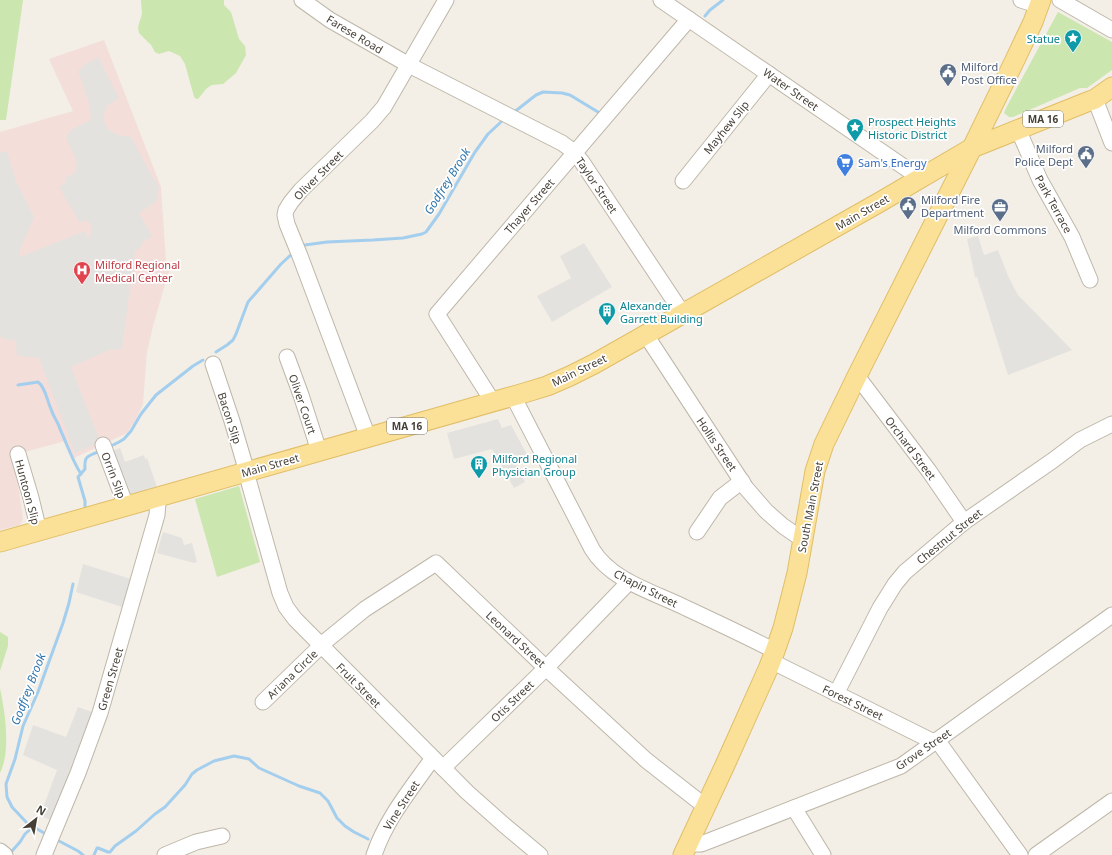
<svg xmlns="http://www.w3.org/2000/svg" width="1112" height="855" viewBox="0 0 1112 855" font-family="'Noto Sans',sans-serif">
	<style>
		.medical { fill: #f3deda }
		.green { fill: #cce6b0 }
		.parking { fill: #e4e2de }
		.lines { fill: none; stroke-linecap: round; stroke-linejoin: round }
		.stream { stroke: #a4ceee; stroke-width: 3 }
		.minor-casing { stroke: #beb7a9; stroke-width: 17 }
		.major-casing { stroke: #e0be67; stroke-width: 21 }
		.minor { stroke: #fff; stroke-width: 15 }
		.major { stroke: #fbe097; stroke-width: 19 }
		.labels { text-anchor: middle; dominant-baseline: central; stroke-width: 3.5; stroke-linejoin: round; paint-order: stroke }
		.shield { fill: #fff; stroke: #7d7972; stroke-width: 1 }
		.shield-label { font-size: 10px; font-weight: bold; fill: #453f36 }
		.street-label { font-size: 11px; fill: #453f36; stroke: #fff }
		.culture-label { font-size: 11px; fill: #0d838f; stroke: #fff; text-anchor: start }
		.service-label { font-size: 11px; fill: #4e5e75; stroke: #fff; text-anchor: start }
		.shop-label { font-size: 11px; fill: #366cbe; stroke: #fff; text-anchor: start }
		.health-label { font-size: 11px; fill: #be3a42; stroke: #fff; text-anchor: start }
		.water-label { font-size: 12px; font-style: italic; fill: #3277ad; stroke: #fff }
	</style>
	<rect width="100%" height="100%" fill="#f3efe6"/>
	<polygon class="medical" points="104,40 161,187 166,261 170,263 173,267 168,274 153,326 147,352 143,404 135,421 127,433 74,458 65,441 10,456 18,484 23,519 20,525 0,530 0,132 73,111 49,59"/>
	<g class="green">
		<polygon points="0,0 23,0 6,120 0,120"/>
		<path d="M 141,0 L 224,0 L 224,5 L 231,12 L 239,39 L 245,46 L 246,55 L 236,73 L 223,84 L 212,85 L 207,88 L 198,99 C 194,99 194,96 193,93 L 185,64 L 180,56 L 169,51 L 159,54 L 155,52 L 151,45 L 139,33 L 138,27 L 142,14 Z"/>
		<polygon points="1058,12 1112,42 1112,70 1087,88 1080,88 1013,117 1009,117 1004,113 1006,108"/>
		<polygon points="239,486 260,562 217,577 195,499"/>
		<polygon points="0,632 8,637 8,646 0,671"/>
		<path d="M 0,688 C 5,712 11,751 0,773 Z"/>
	</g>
	<g class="parking">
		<polygon points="98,57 119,98 107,106 104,113 104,122 108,129 114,133 122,136 131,137 150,173 159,187 156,202 139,213 152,236 142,243 140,249 135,250 122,349 109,350 71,367 100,442 75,453 39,358 17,356 16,341 4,339 0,336 0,221 1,219 0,219 0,153 7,151 16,182 34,217 20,249 20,257 85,231 88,238 90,237 92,226 89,222 85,220 80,223 59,187 66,183 65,178 75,173 77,162 66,137 72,129 91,120 89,103 78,71 86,64"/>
		<polygon points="978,236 984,255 998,250 1009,278 1018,295 1072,350 1008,375 977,277 975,277 967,239"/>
		<polygon points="584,243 612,287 552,322 537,296 571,278 560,256"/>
		<polygon points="498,419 502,428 511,425 529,458 516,465 525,482 514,488 492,449 454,459 447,433"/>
		<polygon points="120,448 125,462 144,455 145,459 147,458 157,487 127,498 110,452"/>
		<polygon points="163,532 182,538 184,545 192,543 197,562 194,563 157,553"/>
		<polygon points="83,564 131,579 122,607 76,592"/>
		<polygon points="78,707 92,712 51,820 40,816 57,770 23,755 33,725 66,737"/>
	</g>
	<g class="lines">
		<g class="stream">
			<polyline points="705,16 710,10 723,0"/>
			<polyline points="513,113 536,95 543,92 562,93 570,95 598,112"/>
			<polyline points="305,245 327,242 373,240 403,238 422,234 426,232 439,214 475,152 488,134 501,122"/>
			<polyline points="216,352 227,345 233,340 236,334 248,302 281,264 294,252"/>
			<path d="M 18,385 L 38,382 C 46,388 47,401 51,409 C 53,416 58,422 60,429 C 67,444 72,460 81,474"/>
			<polyline points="109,447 119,442 124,439 131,431 141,414 156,395 193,366 203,360"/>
			<path d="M 85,507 L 85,501 L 78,477 L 85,469 C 84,457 87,456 98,452"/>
			<polyline points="44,833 27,823 12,807 7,797 6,784 15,759 23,726 38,692 63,623 69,603 73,584"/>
			<polyline points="59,841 78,851 83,855"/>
			<polyline points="12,851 20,842 25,834 34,826"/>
			<polyline points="94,855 97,848 98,848 108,852 110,852 115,846 136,831 155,814 165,807 185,785 192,774 197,770 214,761 234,756 249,759 259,768 299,786 320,793 328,801 337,818 345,826 354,832 368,839"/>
		</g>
		<defs>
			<g id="minor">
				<polyline points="302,0 330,20 409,65 562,143 573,151 582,162 683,314"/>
				<polyline points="661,0 920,178"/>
				<polyline points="1021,0 1040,6"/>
				<polyline points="1060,0 1112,30"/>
				<polyline points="1095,99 1112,143"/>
				<polyline points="1018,129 1040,180 1072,237 1090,280"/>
				<polyline points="683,181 769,74"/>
				<polyline points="646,335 746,488 766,511 783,526 802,539"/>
				<polyline points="287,357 301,395 319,451"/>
				<polyline points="213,364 232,421 247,472"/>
				<polyline points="857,376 929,471 964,522"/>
				<path d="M 513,396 L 592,549 C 611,581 654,592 686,608 C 716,622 746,636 775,651"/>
				<polyline points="493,402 437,314 689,19"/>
				<polyline points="368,437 300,256 287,224 285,215 286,210 291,202 301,190 372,121 384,107 446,0"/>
				<polyline points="103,445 126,506"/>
				<polyline points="18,454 31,498 39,531"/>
				<polyline points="246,472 280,593 286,607 295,619 467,792 503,824 540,855"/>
				<polyline points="697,532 720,498 742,481"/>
				<polyline points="771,661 934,742"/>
				<polyline points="836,694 880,608 895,584 905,572 964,522 1052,461 1080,440 1112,424"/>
				<polyline points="263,702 327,640 365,609 436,563 546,668 646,760 706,807"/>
				<polyline points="937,740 1020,855"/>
				<polyline points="443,768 546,668 629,582"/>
				<polyline points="794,808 823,855"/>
				<polyline points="688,844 701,844 709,841 901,766 1112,615"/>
				<polyline points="0,851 5,855"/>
				<polyline points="44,855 78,773 100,713 157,515 158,503 158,497"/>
				<polyline points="165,855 196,842 222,836"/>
				<path d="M 374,855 C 386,819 411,789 433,758"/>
				<polyline points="1036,855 1112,801"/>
			</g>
			<g id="major">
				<polyline points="0,542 524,393 547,386 570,376 594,364 880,202 972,148 1087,102 1095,99 1112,87"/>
				<polyline points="683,855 725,765 768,669 775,651 783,628 797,573 815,471 824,444 857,376 972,148 1014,62 1033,22 1041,0"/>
			</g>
		</defs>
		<use href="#minor" class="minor-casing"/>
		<use href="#major" class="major-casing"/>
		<use href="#minor" class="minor"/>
		<use href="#major" class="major"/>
	</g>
	<defs>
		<symbol id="sight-pin" viewBox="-11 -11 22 30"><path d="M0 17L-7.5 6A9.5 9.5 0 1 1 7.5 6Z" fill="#0f9aa8" stroke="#fff"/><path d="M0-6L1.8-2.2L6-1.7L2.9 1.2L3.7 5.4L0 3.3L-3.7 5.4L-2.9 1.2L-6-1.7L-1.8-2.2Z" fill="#fff"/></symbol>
		<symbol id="civic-pin" viewBox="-11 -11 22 30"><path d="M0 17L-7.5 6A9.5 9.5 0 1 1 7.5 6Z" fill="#5c6f8a" stroke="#fff"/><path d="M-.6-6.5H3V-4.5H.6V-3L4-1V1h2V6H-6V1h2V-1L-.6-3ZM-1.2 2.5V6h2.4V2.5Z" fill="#fff"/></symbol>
		<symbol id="supermarket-pin" viewBox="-11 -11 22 30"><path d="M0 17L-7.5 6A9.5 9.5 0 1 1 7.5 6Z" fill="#3f7fe0" stroke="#fff"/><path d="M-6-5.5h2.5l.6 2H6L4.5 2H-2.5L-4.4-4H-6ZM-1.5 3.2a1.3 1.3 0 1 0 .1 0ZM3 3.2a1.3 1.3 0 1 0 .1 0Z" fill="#fff"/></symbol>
		<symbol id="office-pin" viewBox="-11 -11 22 30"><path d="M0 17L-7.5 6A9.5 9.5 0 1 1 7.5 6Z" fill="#5c6f8a" stroke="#fff"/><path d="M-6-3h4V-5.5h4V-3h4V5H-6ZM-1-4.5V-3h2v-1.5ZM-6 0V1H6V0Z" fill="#fff"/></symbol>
		<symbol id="hospital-pin" viewBox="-11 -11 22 30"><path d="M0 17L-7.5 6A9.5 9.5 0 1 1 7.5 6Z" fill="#e0444e" stroke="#fff"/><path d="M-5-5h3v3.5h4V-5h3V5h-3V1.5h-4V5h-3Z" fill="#fff"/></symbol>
		<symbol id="building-pin" viewBox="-11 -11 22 30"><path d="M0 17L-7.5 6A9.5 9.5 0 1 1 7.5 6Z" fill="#0f9aa8" stroke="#fff"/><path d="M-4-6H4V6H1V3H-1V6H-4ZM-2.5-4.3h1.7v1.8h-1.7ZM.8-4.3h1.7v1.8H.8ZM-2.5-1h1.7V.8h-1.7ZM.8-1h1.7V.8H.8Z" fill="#fff"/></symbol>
	</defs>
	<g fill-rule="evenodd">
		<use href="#sight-pin" x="1063" y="28" width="20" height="27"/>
		<use href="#civic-pin" x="938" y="62" width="20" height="27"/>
		<use href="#sight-pin" x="845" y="117" width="20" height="27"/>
		<use href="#civic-pin" x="1076" y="144" width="20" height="27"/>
		<use href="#supermarket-pin" x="835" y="152" width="20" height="27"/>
		<use href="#civic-pin" x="898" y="195" width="20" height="27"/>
		<use href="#office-pin" x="990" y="197" width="20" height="27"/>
		<use href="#hospital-pin" x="72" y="260" width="20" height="27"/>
		<use href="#building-pin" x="597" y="301" width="20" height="27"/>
		<use href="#building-pin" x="469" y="454" width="20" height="27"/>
	</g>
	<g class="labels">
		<g class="shield">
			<rect x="1023" y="111" width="40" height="16" rx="3"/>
			<rect x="387" y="418" width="40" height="16" rx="3"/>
		</g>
		<g class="shield-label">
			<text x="1043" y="119">MA 16</text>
			<text x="407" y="426">MA 16</text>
		</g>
		<g class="street-label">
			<text transform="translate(355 34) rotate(31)">Farese Road</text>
			<text transform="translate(791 89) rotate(35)">Water Street</text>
			<text transform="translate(726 127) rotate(-51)">Mayhew Slip</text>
			<text transform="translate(318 175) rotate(-45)">Oliver Street</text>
			<text transform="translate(597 185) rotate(56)">Taylor Street</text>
			<text transform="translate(1054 204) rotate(61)">Park Terrace</text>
			<text transform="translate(529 206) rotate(-49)">Thayer Street</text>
			<text transform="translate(862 212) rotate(-30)">Main Street</text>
			<text transform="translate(579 370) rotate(-26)">Main Street</text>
			<text transform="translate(303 404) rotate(71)">Oliver Court</text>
			<text transform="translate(230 418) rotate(72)">Bacon Slip</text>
			<text transform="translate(717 444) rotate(56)">Hollis Street</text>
			<text transform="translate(911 448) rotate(53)">Orchard Street</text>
			<text transform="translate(270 465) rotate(-16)">Main Street</text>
			<text transform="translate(114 475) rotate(69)">Orrin Slip</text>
			<text transform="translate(28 492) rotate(75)">Huntoon Slip</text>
			<text transform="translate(810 507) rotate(-79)">South Main Street</text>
			<text transform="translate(949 536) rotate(-39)">Chestnut Street</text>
			<text transform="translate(646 588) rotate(27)">Chapin Street</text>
			<text transform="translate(516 639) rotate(43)">Leonard Street</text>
			<text transform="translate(292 674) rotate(-44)">Ariana Circle</text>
			<text transform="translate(110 679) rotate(-74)">Green Street</text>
			<text transform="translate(359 685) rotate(45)">Fruit Street</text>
			<text transform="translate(512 701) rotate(-44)">Otis Street</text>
			<text transform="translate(853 702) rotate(26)">Forest Street</text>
			<text transform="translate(923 749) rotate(-34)">Grove Street</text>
			<text transform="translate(401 805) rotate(-57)">Vine Street</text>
		</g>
		<g class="culture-label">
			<text x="1060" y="38" text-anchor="end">Statue</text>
			<text x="868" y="121">Prospect Heights<tspan x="868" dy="13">Historic District</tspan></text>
			<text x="620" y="305">Alexander<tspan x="620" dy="13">Garrett Building</tspan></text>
			<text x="492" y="458">Milford Regional<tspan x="492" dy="13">Physician Group</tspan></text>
		</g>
		<g class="service-label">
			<text x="961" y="66">Milford<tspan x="961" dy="13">Post Office</tspan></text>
			<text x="1073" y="148" text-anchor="end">Milford<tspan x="1073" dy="13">Police Dept</tspan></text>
			<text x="921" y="199">Milford Fire<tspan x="921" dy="13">Department</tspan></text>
			<text x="1000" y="229" text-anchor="middle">Milford Commons</text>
		</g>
		<g class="shop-label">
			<text x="858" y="162">Sam's Energy</text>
		</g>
		<g class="health-label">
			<text x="95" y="264">Milford Regional<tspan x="95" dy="13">Medical Center</tspan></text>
		</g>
		<g class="water-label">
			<text transform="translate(447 181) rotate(-58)">Godfrey Brook</text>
			<text transform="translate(28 689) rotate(-69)">Godfrey Brook</text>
		</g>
	</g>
	<g transform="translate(36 819) rotate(31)" stroke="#ffffff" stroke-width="3" paint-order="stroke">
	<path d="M0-3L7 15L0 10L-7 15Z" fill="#453f36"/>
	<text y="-6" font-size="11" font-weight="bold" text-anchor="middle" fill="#453f36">N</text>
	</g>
</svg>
